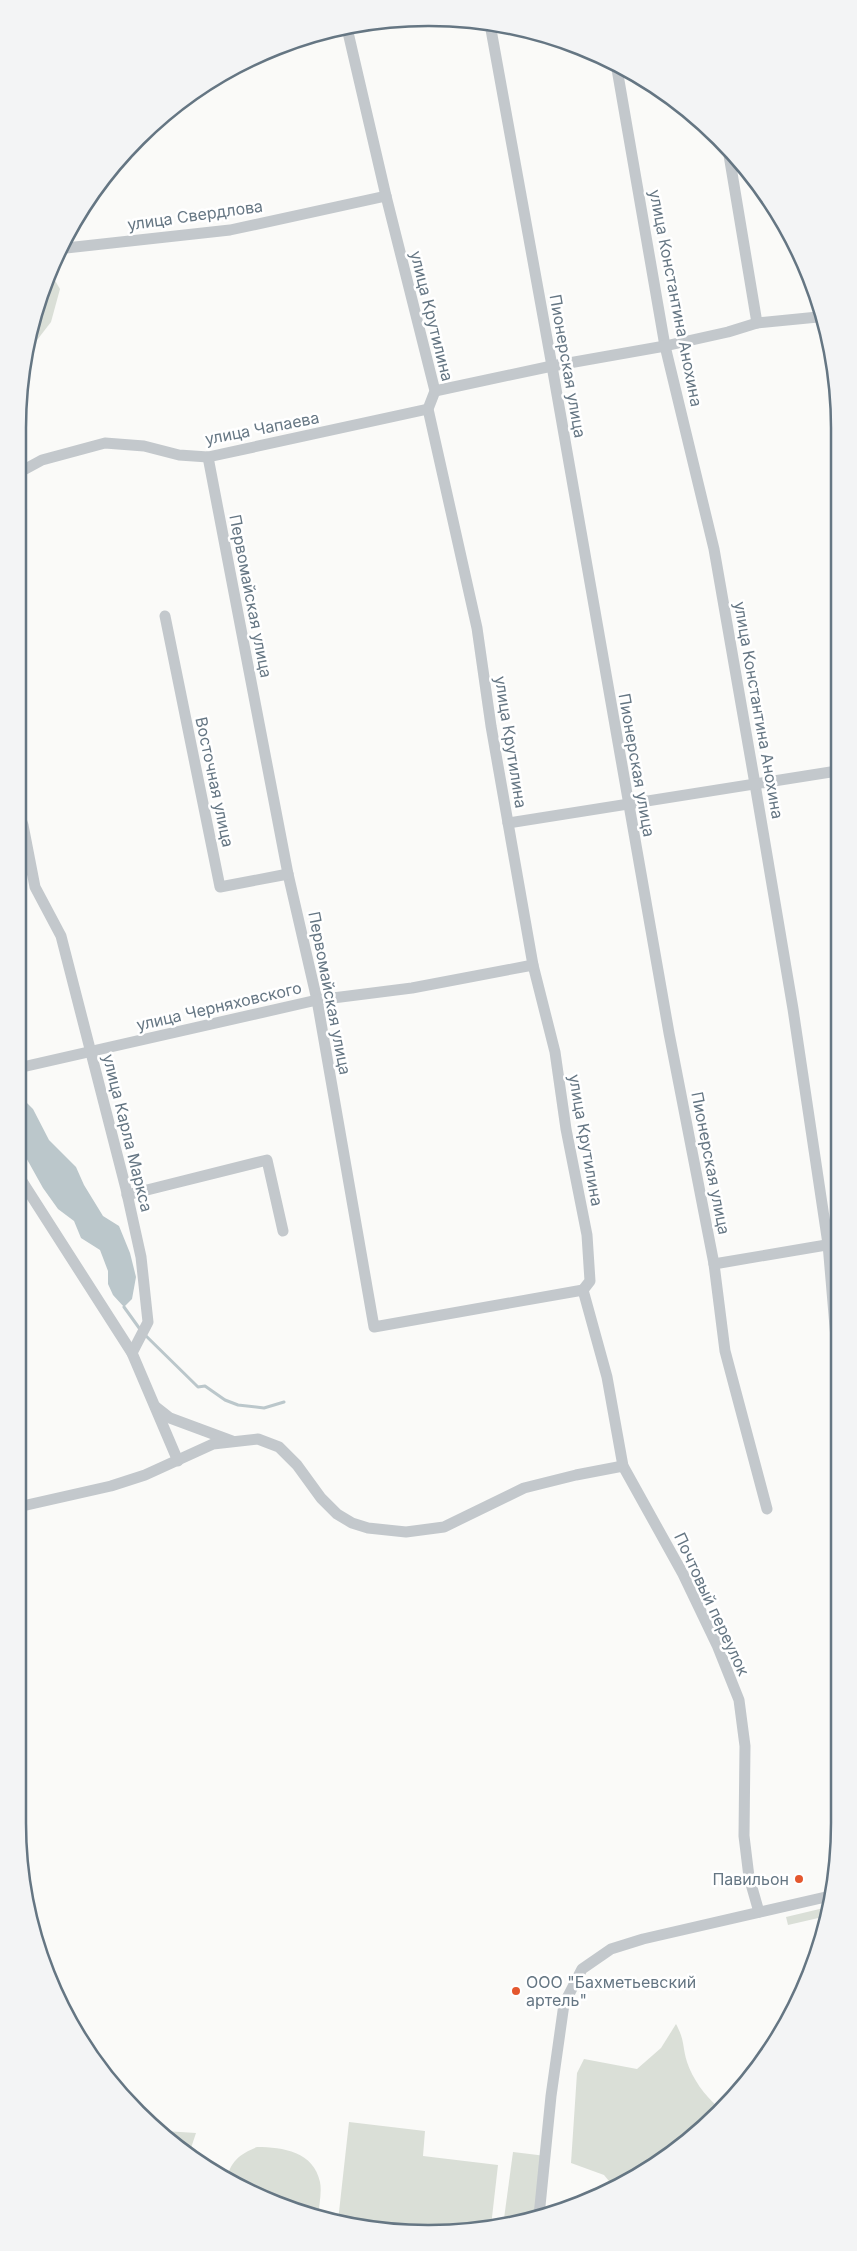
<svg xmlns="http://www.w3.org/2000/svg" width="857" height="2251" viewBox="0 0 857 2251" font-family="Inter,sans-serif">
	<style>
		.green { fill: #dadfd7 }
		.water { fill: #bbc7cb }
		.lines { fill: none; stroke-linecap: round; stroke-linejoin: round }
		.stream { stroke: #bbc7cb; stroke-width: 3 }
		.minor { stroke: #c3c8cc; stroke-width: 11 }
		.poi-dot { fill: #e4572e; stroke: #fff; stroke-width: 2 }
		.labels { text-anchor: middle; dominant-baseline: central; stroke-width: 5; stroke-linejoin: round; paint-order: stroke }
		.street-label { font-size: 16px; fill: #657683; stroke: #fff }
		.poi-label { font-size: 16px; fill: #657683; stroke: #fff; text-anchor: end }
		.rim { fill: none; stroke: #657683; stroke-width: 2.5 }
	</style>
	<rect width="100%" height="100%" fill="#fafaf8"/>
	<g class="green">
		<polygon points="50,272 60,289 51,322 27,353 32,322"/>
		<polygon points="828,1907 827,1916 788,1925 786,1917"/>
		<path d="M 676,2024 C 685,2041 682,2045 687,2062 C 692,2078 705,2096 718,2107 L 657,2164 L 614,2187 L 604,2175 L 571,2163 L 577,2073 L 584,2059 L 637,2069 L 661,2048 Z"/>
		<polygon points="349,2122 425,2131 423,2156 498,2165 491,2226 375,2230 338,2221"/>
		<polygon points="165,2131 196,2133 190,2151"/>
		<path d="M 257,2147 C 283,2147 314,2152 320,2182 C 322,2192 319,2206 318,2217 L 297,2212 L 227,2180 C 229,2162 241,2153 257,2147 Z"/>
		<polygon points="513,2152 546,2156 540,2216 503,2226"/>
	</g>
	<polygon class="water" points="18,1094 33,1109 49,1140 76,1167 84,1185 103,1216 119,1226 130,1253 136,1277 132,1299 124,1307 113,1295 108,1284 108,1271 100,1250 81,1238 74,1221 58,1209 43,1188 19,1145"/>
	<g class="lines">
		<polyline class="stream" points="124,1307 142,1332 198,1387 205,1386 225,1400 238,1405 264,1408 284,1402"/>
		<g class="minor">
			<polyline points="490,24 552,366 669,1033 714,1264 725,1351 767,1509"/>
			<polyline points="347,28 386,196 435,391 428,409 477,628 491,726 533,965 555,1052 566,1129 587,1235 590,1281 583,1290 607,1377 623,1466 683,1574 717,1645 739,1700 745,1746 744,1836 749,1877 759,1912"/>
			<polyline points="617,69 665,346 714,549 755,784 793,1009 828,1244 838,1362"/>
			<polyline points="728,149 757,323"/>
			<polyline points="66,248 230,230 386,196"/>
			<polyline points="435,391 552,366 665,346 728,332 757,323 818,317"/>
			<polyline points="208,457 288,874 317,1000 374,1327 583,1290"/>
			<polyline points="18,473 42,460 105,443 144,446 179,455 208,457 428,409"/>
			<polyline points="165,616 220,887 288,874"/>
			<polyline points="18,811 23,825 35,887 61,936 126,1189 141,1257 148,1322 132,1353 178,1461"/>
			<polyline points="508,823 837,771"/>
			<polyline points="18,1068 317,1000 412,988 533,965"/>
			<polyline points="18,1175 132,1353"/>
			<polyline points="127,1195 267,1160 283,1231"/>
			<polyline points="714,1264 838,1243"/>
			<polyline points="156,1407 170,1418 232,1441"/>
			<polyline points="18,1507 111,1486 145,1475 213,1444 258,1439 279,1447 297,1465 321,1498 337,1514 352,1523 368,1528 406,1532 444,1527 524,1488 576,1475 623,1466"/>
			<polyline points="539,2216 551,2096 564,2004 582,1969 611,1949 643,1939 830,1896"/>
		</g>
	</g>
	<g class="poi-dot">
		<circle cx="799" cy="1879" r="5"/>
		<circle cx="516" cy="1991" r="5"/>
	</g>
	<g class="labels">
		<g class="street-label">
			<text transform="translate(195 215) rotate(-8)">улица Свердлова</text>
			<text transform="translate(676 298) rotate(79)">улица Константина Анохина</text>
			<text transform="translate(432 316) rotate(76)">улица Крутилина</text>
			<text transform="translate(568 366) rotate(80)">Пионерская улица</text>
			<text transform="translate(262 428) rotate(-11)">улица Чапаева</text>
			<text transform="translate(251 596) rotate(79)">Первомайская улица</text>
			<text transform="translate(759 710) rotate(80)">улица Константина Анохина</text>
			<text transform="translate(511 742) rotate(81)">улица Крутилина</text>
			<text transform="translate(637 765) rotate(80)">Пионерская улица</text>
			<text transform="translate(215 782) rotate(78)">Восточная улица</text>
			<text transform="translate(330 993) rotate(79)">Первомайская улица</text>
			<text transform="translate(219 1006) rotate(-13)">улица Черняховского</text>
			<text transform="translate(128 1133) rotate(76)">улица Карла Маркса</text>
			<text transform="translate(586 1140) rotate(80)">улица Крутилина</text>
			<text transform="translate(711 1163) rotate(79)">Пионерская улица</text>
			<text transform="translate(712 1604) rotate(65)">Почтовый переулок</text>
		</g>
		<g class="poi-label">
			<text x="789" y="1879">Павильон</text>
			<text x="526" y="1982" text-anchor="start">ООО "Бахметьевский<tspan x="526" dy="18">артель"</tspan></text>
		</g>
	</g>
	<path d="M0 0H857V2251H0ZM428 26H429A402 402 0 0 1 831 428V1823A402 402 0 0 1 429 2225H428A402 402 0 0 1 26 1823V428A402 402 0 0 1 428 26Z" fill="#f3f4f5" fill-rule="evenodd"/>
	<path class="rim" d="M428 26H429A402 402 0 0 1 831 428V1823A402 402 0 0 1 429 2225H428A402 402 0 0 1 26 1823V428A402 402 0 0 1 428 26Z"/>
</svg>
